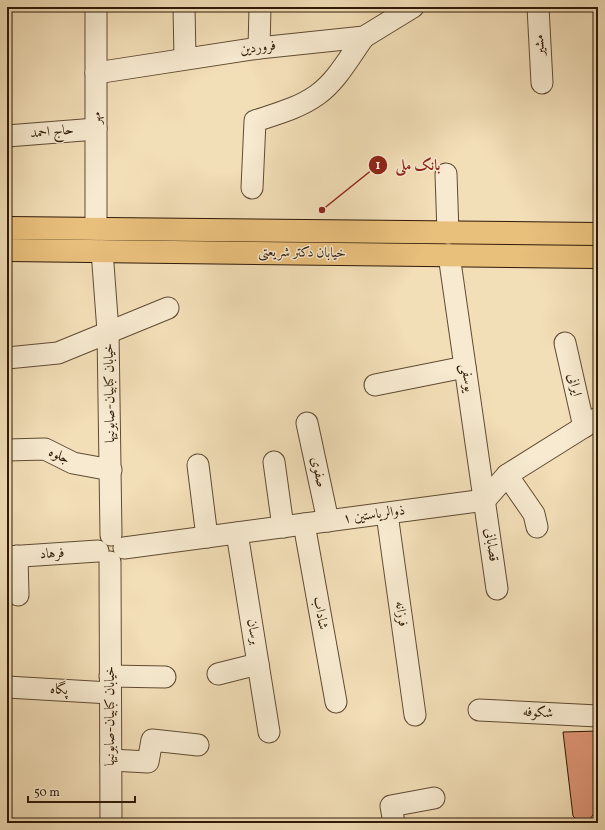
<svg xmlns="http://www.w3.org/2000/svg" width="605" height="830" viewBox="0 0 605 830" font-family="Vollkorn,Amiri,serif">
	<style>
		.building { fill: #de9676; stroke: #2f1a07 }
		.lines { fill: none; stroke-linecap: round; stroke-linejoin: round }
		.minor-casing { stroke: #604b33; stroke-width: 23 }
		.major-casing { stroke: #2f1a07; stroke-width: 24 }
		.minor { stroke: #f7ead0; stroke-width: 21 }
		.major { stroke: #e9bf7c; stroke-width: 22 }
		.labels { text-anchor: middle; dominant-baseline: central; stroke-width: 3; stroke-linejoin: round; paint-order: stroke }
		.street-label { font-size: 14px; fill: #2f1a07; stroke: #f7ead0 }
		.leader { fill: none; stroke: #8f2418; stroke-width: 1.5 }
		.callout-dot { fill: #8f2418; stroke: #f7ead0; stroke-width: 1.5 }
		.mark-label { font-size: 12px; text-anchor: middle; font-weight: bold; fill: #fff }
		.callout-label { font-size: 15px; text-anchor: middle; font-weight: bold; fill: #8f2418; stroke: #f7ead0; stroke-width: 3; stroke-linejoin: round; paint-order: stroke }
	</style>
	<rect width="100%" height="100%" fill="#f2deb7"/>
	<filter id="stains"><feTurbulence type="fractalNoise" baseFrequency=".005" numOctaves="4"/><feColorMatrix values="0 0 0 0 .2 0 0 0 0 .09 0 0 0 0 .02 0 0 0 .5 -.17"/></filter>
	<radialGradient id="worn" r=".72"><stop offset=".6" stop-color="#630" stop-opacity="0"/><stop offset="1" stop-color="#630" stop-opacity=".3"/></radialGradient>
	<polygon class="building" points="598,731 598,808 590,819 578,821 573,816 563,732"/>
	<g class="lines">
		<defs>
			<g id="minor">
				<polyline points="184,7 185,58"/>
				<polyline points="538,7 542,83"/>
				<polyline points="259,48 260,8"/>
				<polyline points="96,73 259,48 364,37 413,7"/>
				<polyline points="7,136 96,129"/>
				<polyline points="446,174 448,233"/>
				<path d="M 252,188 L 255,121 C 276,114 299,108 317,95 C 337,81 350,56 364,37"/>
				<polyline points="96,229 96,7"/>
				<polyline points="102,251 108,331 111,535"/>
				<polyline points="449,255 497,589"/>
				<polyline points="565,343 584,427"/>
				<polyline points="7,358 58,353 168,308"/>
				<polyline points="375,385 465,367"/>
				<polyline points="307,423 328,521"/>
				<polyline points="7,450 45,449 73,463 111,470"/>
				<polyline points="274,462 283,527"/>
				<polyline points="198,465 207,537"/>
				<polyline points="507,475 534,514 537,527"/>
				<polyline points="387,514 415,715"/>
				<polyline points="304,524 336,702"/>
				<polyline points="237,533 269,732"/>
				<polyline points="124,548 485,500 507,475 598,418"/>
				<polyline points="17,556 18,595"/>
				<polyline points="7,557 98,551"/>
				<polyline points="110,562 111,823"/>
				<polyline points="218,674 258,664"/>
				<polyline points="110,676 165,677"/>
				<polyline points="7,687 110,693"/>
				<polyline points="479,710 598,716"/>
				<polyline points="111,760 148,762 152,740 198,745"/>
				<polyline points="394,823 391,806 434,798"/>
			</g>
			<g id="major">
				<polyline points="7,228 598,234"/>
				<polyline points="7,250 598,257"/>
			</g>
		</defs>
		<use href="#minor" class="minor-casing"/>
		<use href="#major" class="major-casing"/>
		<use href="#minor" class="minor"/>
		<use href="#major" class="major"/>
	</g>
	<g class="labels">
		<g class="street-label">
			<text transform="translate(540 45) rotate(-93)">مشیر</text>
			<text transform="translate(258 48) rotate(-7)">فروردین</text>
			<text transform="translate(96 118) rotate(-90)">مهر</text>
			<text transform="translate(52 132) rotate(-5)">حاج احمد</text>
			<text transform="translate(302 253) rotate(1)">خیابان دکتر شریعتی</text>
			<text transform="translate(467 378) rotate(82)">یوسفی</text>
			<text transform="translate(574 385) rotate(77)">ایرانی</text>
			<text transform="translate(110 393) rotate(-91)">خیابان کبابیان-صابونیها</text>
			<text transform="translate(59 456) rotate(24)">جلوه</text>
			<text transform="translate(318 472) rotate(78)">صفوی</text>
			<text transform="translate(374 515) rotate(-8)">ذوالریاستین ۱</text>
			<text transform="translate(491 545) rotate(82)">قصابانی</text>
			<text transform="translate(52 554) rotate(-4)">فرهاد</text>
			<text transform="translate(320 613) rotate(80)">شاداب</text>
			<text transform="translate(401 614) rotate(82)">فرزانه</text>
			<text transform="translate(253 632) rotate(81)">برسان</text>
			<text transform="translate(59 690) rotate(4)">پگاه</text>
			<text transform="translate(538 713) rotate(3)">شکوفه</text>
			<text transform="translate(110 716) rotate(-90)">خیابان کبابیان-صابونیها</text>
		</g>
	</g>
	<path class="leader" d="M322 210L378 165"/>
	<g class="callout-dot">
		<circle cx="322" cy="210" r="4"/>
		<circle cx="378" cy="165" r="10"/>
	</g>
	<g class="mark-label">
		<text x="378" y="169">1</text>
	</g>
	<g class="callout-label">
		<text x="418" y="170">بانک ملی</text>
	</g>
	<rect width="605" height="830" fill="none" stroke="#f2deb7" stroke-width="24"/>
	<rect x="8" y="8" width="589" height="814" fill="none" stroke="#2f1a07" stroke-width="2"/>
	<rect x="12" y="12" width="581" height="806" fill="none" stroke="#2f1a07"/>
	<path d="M28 796v6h107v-6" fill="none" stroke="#2f1a07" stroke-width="2"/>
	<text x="34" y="796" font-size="12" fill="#2f1a07" stroke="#f7ead0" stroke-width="3" paint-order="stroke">50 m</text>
	<rect width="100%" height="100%" filter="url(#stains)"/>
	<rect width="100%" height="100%" fill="url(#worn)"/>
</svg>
